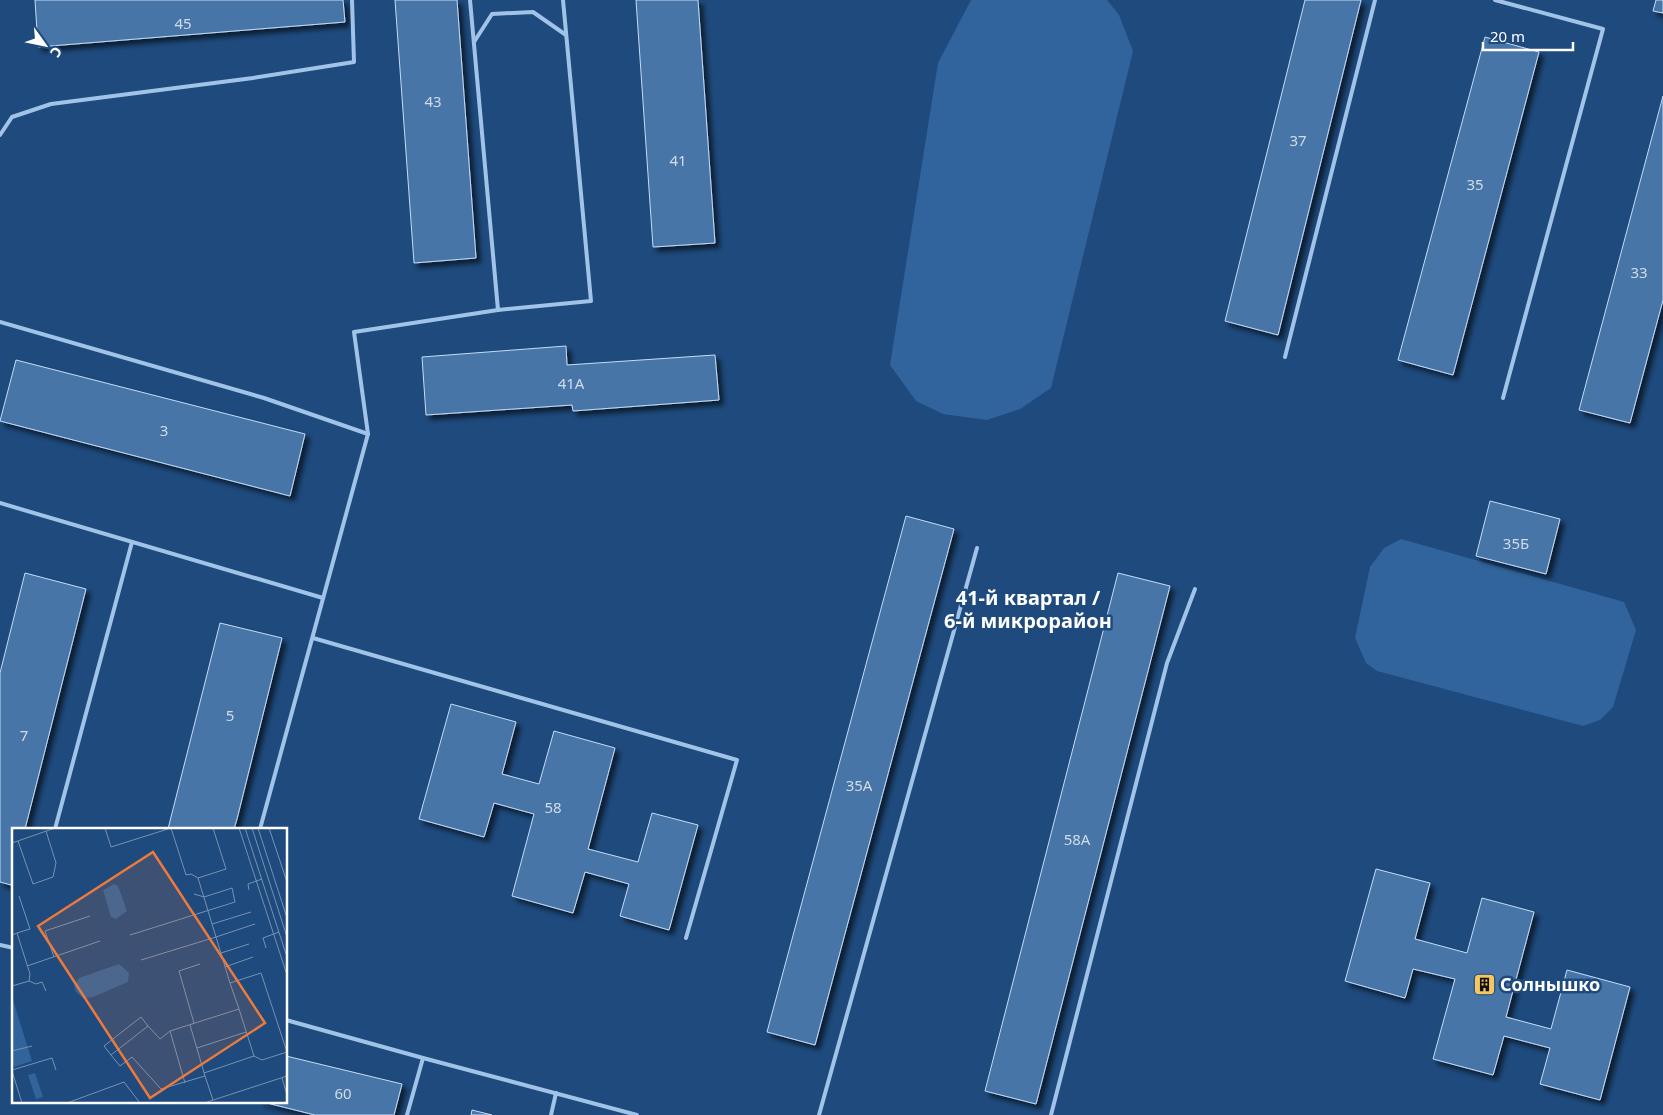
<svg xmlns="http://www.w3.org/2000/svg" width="1663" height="1115" viewBox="0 0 1663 1115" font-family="'Noto Sans',sans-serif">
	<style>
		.green { fill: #31649c }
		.building { fill: #4674a7; stroke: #c5dcf6; filter: url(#shadow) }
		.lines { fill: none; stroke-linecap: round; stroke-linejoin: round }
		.lane { stroke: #a1c3e8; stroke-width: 4 }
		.labels { text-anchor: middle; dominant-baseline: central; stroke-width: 5; stroke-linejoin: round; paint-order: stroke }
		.number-label { font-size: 15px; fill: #d1dce9 }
		.poi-label { font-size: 18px; font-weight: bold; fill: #fff; stroke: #1e4a7d; text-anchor: start }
		.quarter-label { font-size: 20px; font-weight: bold; fill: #fff; stroke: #1e4a7d }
		.inset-road { fill: none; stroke: #7892b1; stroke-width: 1 }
		.view { fill: #ed7a3d; fill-opacity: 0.15; stroke: #ed7a3d; stroke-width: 2.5 }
		.inset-edge { fill: none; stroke: #fff; stroke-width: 2.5 }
	</style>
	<defs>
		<filter id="shadow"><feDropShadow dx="4.5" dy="4.5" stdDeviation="2.5" flood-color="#0009"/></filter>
	</defs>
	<rect width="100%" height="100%" fill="#1e4a7d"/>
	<g class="green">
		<polygon points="971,0 1107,0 1119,15 1133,51 1051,388 1020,409 987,420 943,414 916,401 890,365 938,63"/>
		<polygon points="1401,539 1624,602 1636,630 1613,707 1600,720 1583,726 1377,671 1366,663 1355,638 1370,567 1384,548"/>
	</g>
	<g class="building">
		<polygon points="35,0 343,0 345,22 38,47"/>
		<polygon points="395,0 457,0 476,258 414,263"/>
		<polygon points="636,0 698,0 715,243 653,247"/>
		<polygon points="1305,0 1361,0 1278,335 1225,321"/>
		<polygon points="1656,0 1663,0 1663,13 1653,11"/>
		<polygon points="1485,37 1539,52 1453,375 1398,360"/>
		<polygon points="1663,96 1663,300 1630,423 1579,410"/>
		<polygon points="566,346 567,365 715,355 719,400 573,411 572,405 426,415 422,357"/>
		<polygon points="16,360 305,434 290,496 0,421"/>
		<polygon points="1490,501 1560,519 1546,574 1476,556"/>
		<polygon points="906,516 954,529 815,1045 767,1032"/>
		<polygon points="25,573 86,589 25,829 14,829 14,874 11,885 0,882 0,673"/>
		<polygon points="1118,573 1170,586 1036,1104 985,1091"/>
		<polygon points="220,623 282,638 237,819 234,829 168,829"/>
		<polygon points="451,704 516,722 502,774 539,784 554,731 615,748 588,849 638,862 652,813 698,825 669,930 620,916 629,884 585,872 573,913 512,896 534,814 494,803 484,837 419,819"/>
		<polygon points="1376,869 1430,883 1415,939 1467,953 1482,898 1534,912 1506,1017 1551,1029 1567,970 1630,987 1600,1100 1540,1084 1550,1048 1504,1036 1493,1075 1433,1059 1455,979 1413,969 1405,998 1345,981"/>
		<polygon points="286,1056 402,1084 394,1115 315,1115 259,1101 286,1101"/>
		<polygon points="472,1110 492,1115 471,1115"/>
	</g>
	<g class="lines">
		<g class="lane">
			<polyline points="470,0 498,310 591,301 563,0"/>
			<polyline points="1495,0 1603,29 1503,398"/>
			<polyline points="474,42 492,14 533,12 566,35"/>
			<polyline points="0,135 12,117 51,104 253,78 354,62 352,0"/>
			<polyline points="0,322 264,398 368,434"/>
			<polyline points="1285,357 1375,0"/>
			<polyline points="0,503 323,598"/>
			<polyline points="313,638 737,760 686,938"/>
			<polyline points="55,829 132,542"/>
			<polyline points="260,829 368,434 354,332 498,310"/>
			<polyline points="0,945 14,948"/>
			<polyline points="286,1020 423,1058"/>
			<polyline points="407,1115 423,1058 637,1115"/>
			<polyline points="551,1115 556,1093"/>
			<polyline points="819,1115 977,548"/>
			<polyline points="1051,1115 1167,663 1195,589"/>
		</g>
	</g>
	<defs>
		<symbol id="building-square" viewBox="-11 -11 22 22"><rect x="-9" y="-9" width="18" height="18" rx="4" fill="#f6c760" stroke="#1e4a7d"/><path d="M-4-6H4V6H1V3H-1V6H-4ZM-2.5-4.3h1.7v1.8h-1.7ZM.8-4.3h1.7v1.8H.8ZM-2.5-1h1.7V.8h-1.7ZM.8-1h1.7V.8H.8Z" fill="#111"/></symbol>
	</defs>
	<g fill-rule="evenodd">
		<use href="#building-square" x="1472" y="972" width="25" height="25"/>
	</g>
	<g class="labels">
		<g class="number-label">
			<text x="183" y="23">45</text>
			<text x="433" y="101">43</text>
			<text x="1298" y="140">37</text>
			<text x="678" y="160">41</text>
			<text x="1475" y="184">35</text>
			<text x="1639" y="272">33</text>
			<text x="571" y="383">41А</text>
			<text x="164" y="430">3</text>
			<text x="1516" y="543">35Б</text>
			<text x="230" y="715">5</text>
			<text x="24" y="735">7</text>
			<text x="859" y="785">35А</text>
			<text x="553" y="807">58</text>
			<text x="1077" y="839">58А</text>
			<text x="343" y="1093">60</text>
		</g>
		<g class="poi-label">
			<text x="1500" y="984">Солнышко</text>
		</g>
		<g class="quarter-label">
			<text x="1028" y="597">41-й квартал /<tspan x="1028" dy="23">6-й микрорайон</tspan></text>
		</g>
	</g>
	<g transform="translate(12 828)">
		<rect width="275" height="275" fill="#1e4a7d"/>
		<path d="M 102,56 L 106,58 L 115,83 L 104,91 L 99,89 L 91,62 ZM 107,136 L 117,145 L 116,154 L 81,169 L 71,170 L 64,164 L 62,158 L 67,150 ZM 0,169 L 20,233 L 2,239 L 0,233 ZM 23,245 L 31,269 L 24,271 L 16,247 Z" fill="#31649c"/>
		<path class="inset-road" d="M 93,0 L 99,19 L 159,0M 159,0 L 174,47 L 179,46 L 186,50 L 214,41 L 201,0M 227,0 L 275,147M 233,0 L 275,129M 240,0 L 275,109M 246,0 L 275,90M 257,0 L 275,54M 6,13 L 21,56 L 41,49 L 44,35 L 34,3M 0,15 L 43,0M 237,62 L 236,56 L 250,51M 200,96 L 239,84M 5,105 L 18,101 L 7,68M 0,107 L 5,105 L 18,146 L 17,153 L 0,158M 118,107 L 223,74 L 220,60 L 192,69 L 182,66M 254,120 L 251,110 L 267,104M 209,125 L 237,116M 42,129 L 33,103 L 78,88M 129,132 L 204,109 L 186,50M 15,138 L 88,113M 213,139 L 241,129M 17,153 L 24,156 L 30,154 L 34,163M 182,195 L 167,143 L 188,136M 178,197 L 193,248M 136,198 L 148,211 L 158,203 L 227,181 L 218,155M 158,203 L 173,255M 185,220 L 234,204M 0,223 L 20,218M 99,227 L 136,198 L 129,189 L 92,218 L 99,227 L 108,238 L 120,229 L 149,261 L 193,248 L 201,272M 242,228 L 250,232 L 275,224 L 249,145 L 218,155 L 204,109 L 243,96M 0,242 L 40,230 L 44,242M 0,243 L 10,275M 192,245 L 242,228 L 227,181M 270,250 L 275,267M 55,275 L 112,254 L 128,275M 192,275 L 275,248"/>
		<path class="view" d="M 141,24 L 253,195 L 138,270 L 26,98 Z"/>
		<rect width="275" height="275" class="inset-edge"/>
	</g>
	<g transform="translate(45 45) rotate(123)" stroke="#1e4a7d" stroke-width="4" paint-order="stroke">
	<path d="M0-4L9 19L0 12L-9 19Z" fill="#ffffff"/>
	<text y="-8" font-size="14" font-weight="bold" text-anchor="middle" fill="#ffffff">С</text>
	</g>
	<path d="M1483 42v8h90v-8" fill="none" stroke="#ffffff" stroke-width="2.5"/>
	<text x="1490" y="42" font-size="15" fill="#ffffff" stroke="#1e4a7d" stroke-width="4" paint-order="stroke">20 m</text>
</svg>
